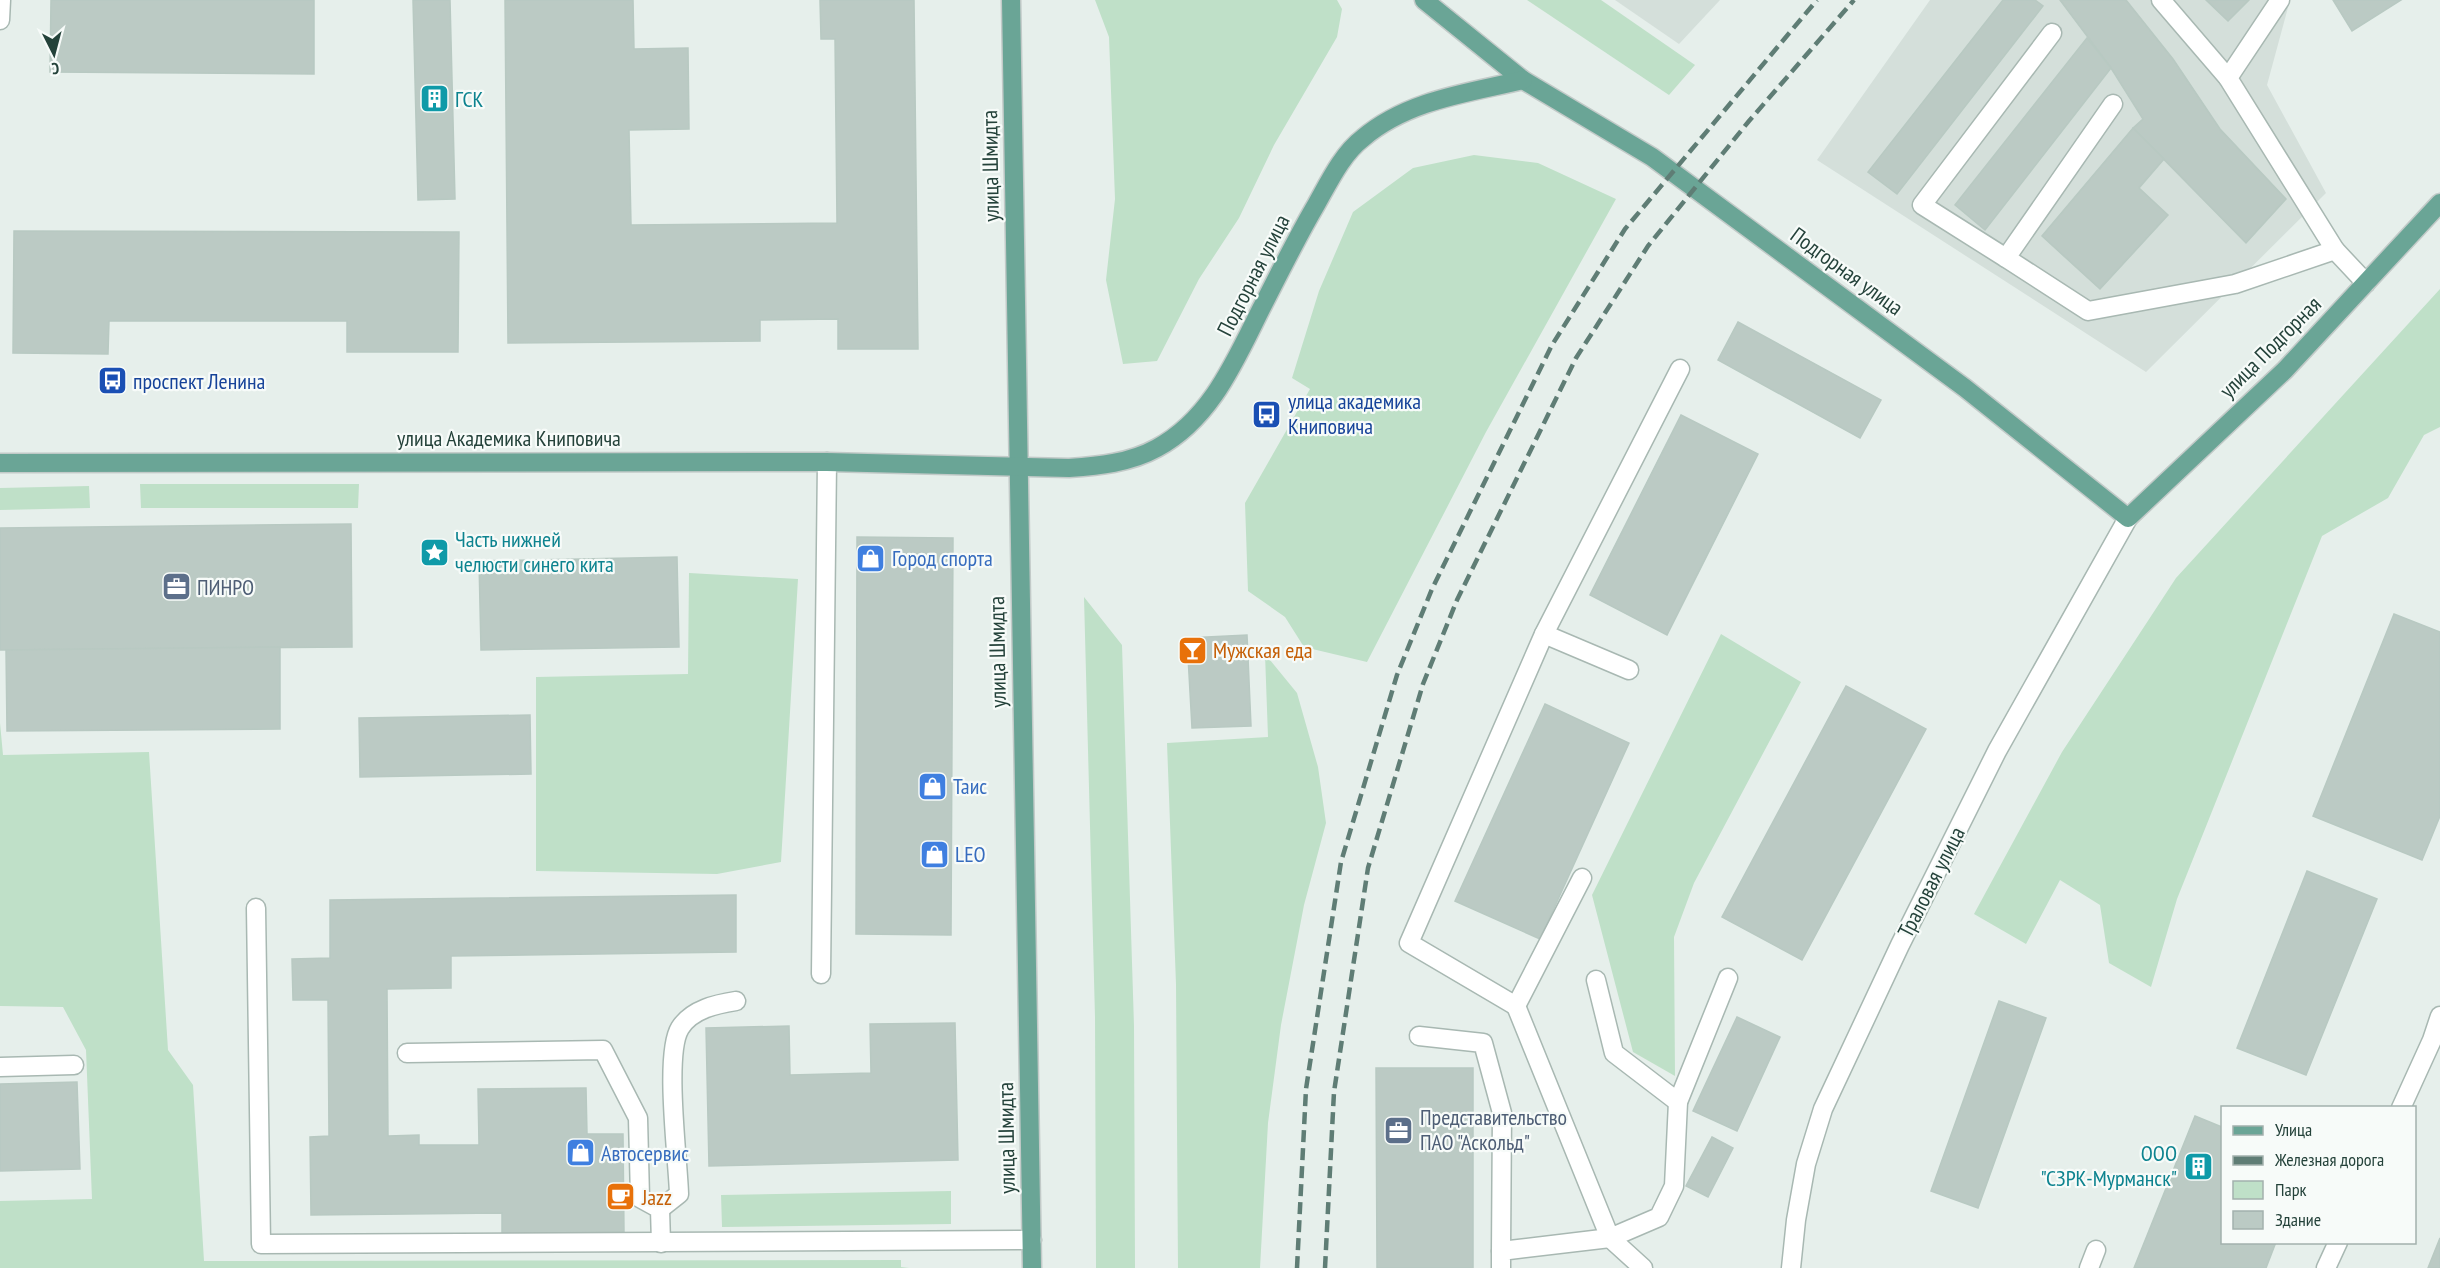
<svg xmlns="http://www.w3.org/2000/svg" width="2440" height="1268" viewBox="0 0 2440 1268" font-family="'PT Sans Narrow',sans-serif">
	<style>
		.built { fill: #d4dfda }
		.green { fill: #bfe0c8 }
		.building { fill: #bbcac4; stroke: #b8c9c2; stroke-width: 1.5 }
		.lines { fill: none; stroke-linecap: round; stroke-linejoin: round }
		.minor-casing { stroke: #a8b8b2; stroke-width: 21 }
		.major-casing { stroke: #c2cac8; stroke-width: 21 }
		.minor { stroke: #fff; stroke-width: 18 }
		.major { stroke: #6aa596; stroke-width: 18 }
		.rail { stroke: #5f7d75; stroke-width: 4.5; stroke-dasharray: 12 6; stroke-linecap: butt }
		.labels { text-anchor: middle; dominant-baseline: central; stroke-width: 4.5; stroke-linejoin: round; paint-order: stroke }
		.culture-label { font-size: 22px; fill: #0d838f; stroke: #f7fbf9; text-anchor: start }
		.street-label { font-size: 22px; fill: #24423a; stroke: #f7fbf9 }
		.transit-label { font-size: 22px; fill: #164399; stroke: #f7fbf9; text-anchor: start }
		.shop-label { font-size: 22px; fill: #366cbe; stroke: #f7fbf9; text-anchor: start }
		.service-label { font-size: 22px; fill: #4e5e75; stroke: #f7fbf9; text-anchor: start }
		.food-label { font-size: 22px; fill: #c56008; stroke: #f7fbf9; text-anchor: start }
	</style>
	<rect width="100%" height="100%" fill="#e6efeb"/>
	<g class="built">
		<polygon points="1615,0 1720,0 1679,44"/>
		<polygon points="1930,0 2290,0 2267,85 2326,193 2146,372 1817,160"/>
	</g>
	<g class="green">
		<polygon points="1095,0 1337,0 1342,9 1337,37 1274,145 1239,218 1199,279 1157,361 1123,364 1106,280 1115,199 1109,37"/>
		<polygon points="1527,0 1601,0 1695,65 1669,95"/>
		<polygon points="1474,155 1538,163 1616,199 1486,432 1367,662 1304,647 1285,617 1248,591 1245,503 1310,389 1292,378 1319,291 1353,212 1413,168"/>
		<polygon points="2440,289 2440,427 2424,435 2388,498 2322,536 2177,899 2151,987 2109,963 2100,905 2060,880 2026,944 1974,914 2062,752 2176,578"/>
		<polygon points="140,484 359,484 358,508 141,508"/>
		<polygon points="89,486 90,508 0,510 0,488"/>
		<polygon points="689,573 798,579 781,862 717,874 536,871 536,677 688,674"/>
		<polygon points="1084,597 1122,645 1134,1026 1135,1268 1096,1268 1095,1017"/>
		<polygon points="1721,634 1801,682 1694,883 1674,937 1675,1076 1633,1052 1592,895"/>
		<polygon points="1265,654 1297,693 1318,767 1326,823 1304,905 1281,1025 1268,1123 1260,1268 1178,1268 1176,984 1167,743 1268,737"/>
		<polygon points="0,723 3,755 149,752 168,1050 193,1085 204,1261 901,1260 901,1267 909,1268 0,1268 0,1201 92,1199 86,1050 63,1007 0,1006"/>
		<polygon points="951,1191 951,1224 722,1227 721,1195"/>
	</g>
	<g class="building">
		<polygon points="51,0 314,0 314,74 50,72"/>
		<polygon points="413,0 450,0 455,199 418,200"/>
		<polygon points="505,0 633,0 634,49 688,48 689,129 629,130 631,225 837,223 835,39 821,39 820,0 914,0 918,349 838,349 838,319 760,320 760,341 508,343"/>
		<polygon points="2003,0 2035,0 2043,6 1897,194 1868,172"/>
		<polygon points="2060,0 2126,0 2173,59 2220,129 2286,199 2246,243 2133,128 2143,119 2111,68"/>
		<polygon points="2206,0 2249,0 2228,21"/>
		<polygon points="2333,0 2401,0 2352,31"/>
		<polygon points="2087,38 2111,68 1985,230 1955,205"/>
		<polygon points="2133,128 2164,159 2139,188 2168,215 2100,289 2042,236"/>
		<polygon points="14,231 459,232 458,352 347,352 347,321 109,321 108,354 13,353"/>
		<polygon points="1738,322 1881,400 1860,438 1718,360"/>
		<polygon points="1681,415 1758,454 1667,635 1590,595"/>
		<polygon points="351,524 352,647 0,650 0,528"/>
		<polygon points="857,537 953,538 951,935 856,934"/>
		<polygon points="677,557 679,647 481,650 479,561"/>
		<polygon points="2394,614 2440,632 2440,816 2422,860 2313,816"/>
		<polygon points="1247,635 1251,726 1192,728 1187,638"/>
		<polygon points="280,647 280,729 7,731 6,650"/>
		<polygon points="1846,686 1926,729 1802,960 1722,917"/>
		<polygon points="1545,704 1629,743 1540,939 1455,901"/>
		<polygon points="530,715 531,774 360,777 359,718"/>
		<polygon points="2307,871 2377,899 2306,1075 2237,1048"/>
		<polygon points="736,895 736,952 451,956 451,988 387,989 388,1136 419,1135 419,1145 479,1145 478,1089 586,1088 587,1134 623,1134 624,1232 502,1234 502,1213 311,1215 310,1137 329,1136 328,1000 293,1000 292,959 330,958 330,900"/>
		<polygon points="1999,1001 2046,1018 1978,1208 1931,1191"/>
		<polygon points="1737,1017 1780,1037 1737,1131 1693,1111"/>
		<polygon points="955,1023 958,1160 709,1166 706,1028 789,1026 790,1075 871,1073 870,1024"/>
		<polygon points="1376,1068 1473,1068 1473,1268 1377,1268"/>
		<polygon points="77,1082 80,1169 0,1171 0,1084"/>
		<polygon points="2195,1116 2222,1127 2222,1242 2276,1242 2266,1268 2134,1268"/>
		<polygon points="1712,1137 1733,1148 1708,1197 1686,1186"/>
		<polygon points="2440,1238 2440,1268 2428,1268"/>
	</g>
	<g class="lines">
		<defs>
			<g id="minor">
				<polyline points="2161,0 2228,78"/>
				<polyline points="0,20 1,0"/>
				<polyline points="2113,104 2006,258 2088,311 2235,284 2335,250 2228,78 2280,0"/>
				<polyline points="2335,250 2366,283"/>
				<polyline points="2006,258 1922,205 2052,33"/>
				<polyline points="1544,634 1629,670"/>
				<polyline points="256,908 261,1244 1032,1240"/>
				<polyline points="821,974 827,462"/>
				<polyline points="1596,980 1614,1053 1678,1102"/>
				<polyline points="1516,1006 1409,943 1544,634 1680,369"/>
				<polyline points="1516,1006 1610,1238 1643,1268"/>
				<polyline points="1516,1006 1582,878"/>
				<polyline points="1419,1036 1483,1043 1502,1113 1501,1251"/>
				<polyline points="407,1053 603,1050 638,1118 640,1198 660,1209 661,1243"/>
				<polyline points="0,1067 74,1065"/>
				<polyline points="2401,1108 2432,1040 2440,1016"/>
				<path d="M 660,1209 L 679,1194 C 678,1159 664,1054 680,1028 C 692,1009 717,1004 736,1001"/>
				<polyline points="1501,1268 1501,1251 1610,1238 1659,1217 1674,1186 1678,1102 1728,978"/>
				<polyline points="1791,1268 1796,1220 1806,1164 1823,1109 1900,945 1997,751 2128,518"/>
				<polyline points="2089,1268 2096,1250"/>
				<polyline points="2326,1268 2338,1242"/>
			</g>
			<g id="major">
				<polyline points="1011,0 1032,1268"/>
				<polyline points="1424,0 1523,80 1652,157 1965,388 2128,518 2285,370 2440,203"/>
				<path d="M 0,463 L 827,462 L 1069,468 C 1098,466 1130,463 1157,448 C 1211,419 1235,361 1261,309 C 1279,274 1296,239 1316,205 C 1329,182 1342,154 1363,138 C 1408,100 1468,93 1523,80"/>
			</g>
		</defs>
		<use href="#minor" class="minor-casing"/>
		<use href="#major" class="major-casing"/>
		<use href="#minor" class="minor"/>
		<use href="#major" class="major"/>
		<g class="rail">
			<polyline points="1297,1268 1306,1089 1341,862 1397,675 1432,589 1552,345 1625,229 1817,0"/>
			<polyline points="1325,1268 1334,1092 1368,868 1423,684 1457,600 1576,358 1648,246 1749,121 1854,0"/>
		</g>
	</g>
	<defs>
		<symbol id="building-square" viewBox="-11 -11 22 22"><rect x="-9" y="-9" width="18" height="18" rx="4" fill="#0f9aa8" stroke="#f7fbf9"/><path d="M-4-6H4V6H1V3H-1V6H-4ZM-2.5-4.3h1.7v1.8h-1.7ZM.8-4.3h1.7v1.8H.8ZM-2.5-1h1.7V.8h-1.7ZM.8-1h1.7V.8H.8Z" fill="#fff"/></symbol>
		<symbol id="bus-square" viewBox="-11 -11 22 22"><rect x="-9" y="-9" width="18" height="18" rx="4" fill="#1a4fb4" stroke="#f7fbf9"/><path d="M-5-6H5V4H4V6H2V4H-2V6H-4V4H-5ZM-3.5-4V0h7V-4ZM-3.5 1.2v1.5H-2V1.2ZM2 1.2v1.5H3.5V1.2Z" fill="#fff"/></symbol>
		<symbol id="sight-square" viewBox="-11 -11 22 22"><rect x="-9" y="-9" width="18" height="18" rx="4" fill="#0f9aa8" stroke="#f7fbf9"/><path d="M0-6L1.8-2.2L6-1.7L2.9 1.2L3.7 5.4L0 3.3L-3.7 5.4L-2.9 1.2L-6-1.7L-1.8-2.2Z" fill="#fff"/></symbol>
		<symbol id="shop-square" viewBox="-11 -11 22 22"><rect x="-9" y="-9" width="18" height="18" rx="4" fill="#3f7fe0" stroke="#f7fbf9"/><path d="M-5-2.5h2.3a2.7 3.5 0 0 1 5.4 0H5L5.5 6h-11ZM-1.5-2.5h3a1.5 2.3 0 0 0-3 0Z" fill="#fff"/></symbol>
		<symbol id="office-square" viewBox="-11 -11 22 22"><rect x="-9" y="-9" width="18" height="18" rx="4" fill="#5c6f8a" stroke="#f7fbf9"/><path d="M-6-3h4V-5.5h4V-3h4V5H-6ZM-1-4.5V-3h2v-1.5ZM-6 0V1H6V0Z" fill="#fff"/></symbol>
		<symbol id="bar-square" viewBox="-11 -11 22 22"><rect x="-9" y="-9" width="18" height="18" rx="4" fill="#e8710a" stroke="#f7fbf9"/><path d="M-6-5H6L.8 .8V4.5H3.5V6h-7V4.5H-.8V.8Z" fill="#fff"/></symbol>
		<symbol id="cafe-square" viewBox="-11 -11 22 22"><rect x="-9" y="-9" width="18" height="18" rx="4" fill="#e8710a" stroke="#f7fbf9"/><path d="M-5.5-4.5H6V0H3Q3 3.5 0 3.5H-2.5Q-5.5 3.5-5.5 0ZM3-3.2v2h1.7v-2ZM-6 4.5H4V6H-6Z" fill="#fff"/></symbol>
	</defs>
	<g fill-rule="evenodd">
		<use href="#building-square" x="418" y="82" width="33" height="33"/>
		<use href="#bus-square" x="96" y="364" width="33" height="33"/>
		<use href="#bus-square" x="1250" y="398" width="33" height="33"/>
		<use href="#sight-square" x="418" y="536" width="33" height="33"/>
		<use href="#shop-square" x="854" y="542" width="33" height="33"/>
		<use href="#office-square" x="160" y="570" width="33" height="33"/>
		<use href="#bar-square" x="1176" y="634" width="33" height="33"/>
		<use href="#shop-square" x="916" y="770" width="33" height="33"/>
		<use href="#shop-square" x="918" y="838" width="33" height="33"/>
		<use href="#office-square" x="1382" y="1114" width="33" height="33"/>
		<use href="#shop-square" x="564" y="1136" width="33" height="33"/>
		<use href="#building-square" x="2182" y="1150" width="33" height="33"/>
		<use href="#cafe-square" x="604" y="1180" width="33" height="33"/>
	</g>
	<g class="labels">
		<g class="culture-label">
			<text x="455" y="99">ГСК</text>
			<text x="455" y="539">Часть нижней<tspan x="455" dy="25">челюсти синего кита</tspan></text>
			<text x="2177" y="1153" text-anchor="end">ООО<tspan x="2177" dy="25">"СЗРК-Мурманск"</tspan></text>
		</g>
		<g class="street-label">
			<text transform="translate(990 166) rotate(-91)">улица Шмидта</text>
			<text transform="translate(1847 271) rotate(36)">Подгорная улица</text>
			<text transform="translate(1253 275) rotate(-63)">Подгорная улица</text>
			<text transform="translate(2270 347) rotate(-45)">улица Подгорная</text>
			<text x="509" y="438">улица Академика Книповича</text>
			<text transform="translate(997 652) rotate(-91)">улица Шмидта</text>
			<text transform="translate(1931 882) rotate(-63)">Траловая улица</text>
			<text transform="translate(1006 1138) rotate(-91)">улица Шмидта</text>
		</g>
		<g class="transit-label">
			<text x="133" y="381">проспект Ленина</text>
			<text x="1288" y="401">улица академика<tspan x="1288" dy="25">Книповича</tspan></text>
		</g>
		<g class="shop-label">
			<text x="892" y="558">Город спорта</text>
			<text x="953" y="786">Таис</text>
			<text x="955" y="854">LEO</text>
			<text x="601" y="1153">Автосервис</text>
		</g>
		<g class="service-label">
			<text x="197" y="587">ПИНРО</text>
			<text x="1420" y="1117">Представительство<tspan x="1420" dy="25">ПАО "Аскольд"</tspan></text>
		</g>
		<g class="food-label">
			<text x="1213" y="650">Мужская еда</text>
			<text x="642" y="1197">Jazz</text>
		</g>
	</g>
	<rect x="2221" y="1106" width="195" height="138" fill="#f7fbf9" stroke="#a3b1ad" stroke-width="1.5"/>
	<rect x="2233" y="1126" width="30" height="9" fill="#6aa596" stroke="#a3b1ad" stroke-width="1.5"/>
	<text x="2275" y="1136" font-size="18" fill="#24423a">Улица</text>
	<rect x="2233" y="1156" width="30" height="9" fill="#5f7d75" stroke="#a3b1ad" stroke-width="1.5"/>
	<text x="2275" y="1166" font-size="18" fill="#24423a">Железная дорога</text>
	<rect x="2233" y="1181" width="30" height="18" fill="#bfe0c8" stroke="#a3b1ad" stroke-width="1.5"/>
	<text x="2275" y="1196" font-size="18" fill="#24423a">Парк</text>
	<rect x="2233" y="1211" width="30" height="18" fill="#bbcac4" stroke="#a3b1ad" stroke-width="1.5"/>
	<text x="2275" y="1226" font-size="18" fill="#24423a">Здание</text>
	<g transform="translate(54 54) rotate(174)" stroke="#f7fbf9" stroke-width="4.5" paint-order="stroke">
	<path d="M0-4.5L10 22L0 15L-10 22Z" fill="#24423a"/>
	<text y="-9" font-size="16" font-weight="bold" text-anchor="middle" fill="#24423a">С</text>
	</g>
</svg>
